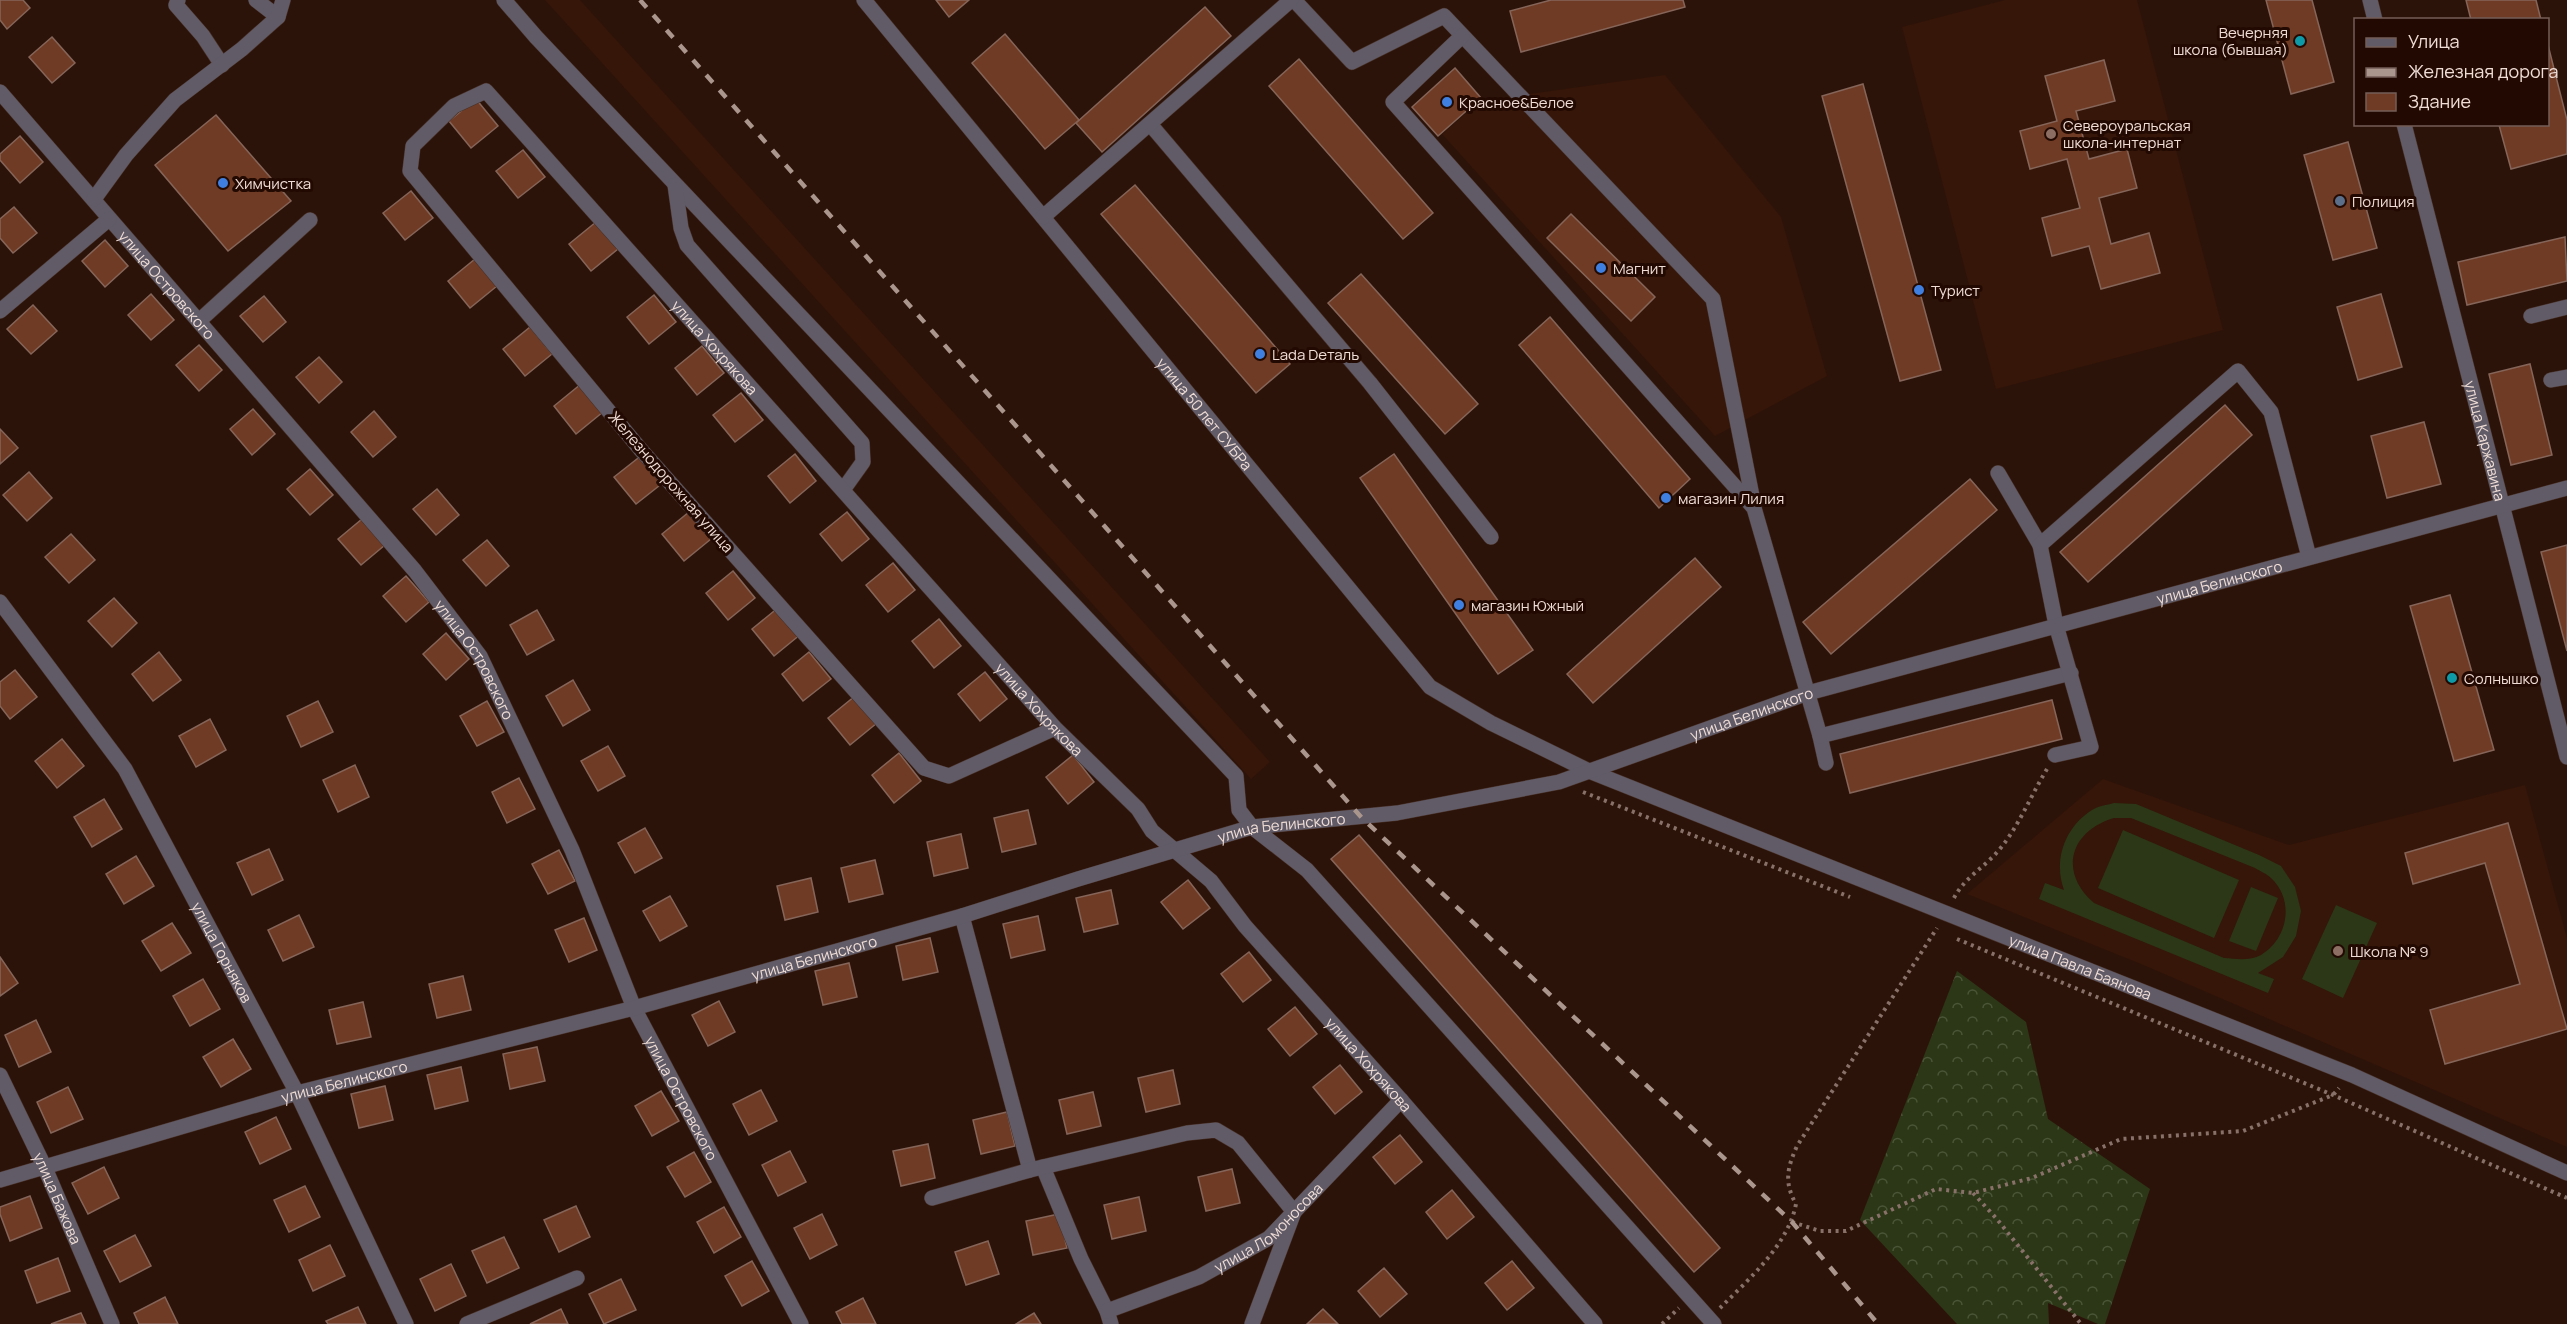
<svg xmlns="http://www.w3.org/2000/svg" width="2567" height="1324" viewBox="0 0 2567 1324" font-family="Manrope,sans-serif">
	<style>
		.built { fill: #351609 }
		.forest { fill: url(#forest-crowns) }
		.garden { fill: #2b3716; fill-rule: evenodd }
		.building { fill: #703b25; stroke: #856559; stroke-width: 1.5 }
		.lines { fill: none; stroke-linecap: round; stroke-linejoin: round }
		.minor-casing { stroke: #472f26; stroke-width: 16 }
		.path { stroke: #887169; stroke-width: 4; stroke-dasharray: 3 4.5; stroke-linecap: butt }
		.minor { stroke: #605b67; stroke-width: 15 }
		.rail { stroke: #ab968e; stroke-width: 4.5; stroke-dasharray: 10 10; stroke-linecap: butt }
		.culture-dot { fill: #0f9aa8; stroke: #220a02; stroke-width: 2 }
		.shop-dot { fill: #3f7fe0; stroke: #220a02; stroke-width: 2 }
		.education-dot { fill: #8d6e63; stroke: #220a02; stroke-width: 2 }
		.service-dot { fill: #5c6f8a; stroke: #220a02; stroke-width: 2 }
		.labels { text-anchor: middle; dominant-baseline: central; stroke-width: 6; stroke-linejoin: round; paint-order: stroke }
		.poi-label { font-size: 15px; fill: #f0ddd6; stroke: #220a02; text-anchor: start }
		.street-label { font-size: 15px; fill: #f0ddd6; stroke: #220a02 }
	</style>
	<defs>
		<pattern id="forest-crowns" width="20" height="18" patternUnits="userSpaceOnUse" patternTransform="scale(1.5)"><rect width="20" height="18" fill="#2b3716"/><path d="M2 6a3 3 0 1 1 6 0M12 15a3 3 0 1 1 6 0" fill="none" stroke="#4a5437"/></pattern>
	</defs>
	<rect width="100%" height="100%" fill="#2c1309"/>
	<g class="built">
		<polygon points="545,0 580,0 1270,762 1251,779"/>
		<polygon points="2005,0 2137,0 2223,330 1996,389 1902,27"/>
		<polygon points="1665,75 1781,217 1827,376 1715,436 1442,134 1480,101"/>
		<polygon points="2103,779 2289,845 2525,785 2567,938 2567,1147 2141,964 1967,894"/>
	</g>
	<polygon class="forest" points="1957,971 2026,1022 2048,1119 2150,1189 2105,1324 2098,1324 2048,1303 2049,1324 1957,1324 1860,1220"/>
	<g class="garden">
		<path d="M 2114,803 L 2136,804 L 2259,855 L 2281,866 L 2295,887 L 2301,911 L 2296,936 L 2283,957 L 2258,973 L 2274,979 L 2268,993 L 2039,899 L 2045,883 L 2064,890 C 2053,860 2065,827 2092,810 C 2098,806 2107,805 2114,803 ZM 2114,818 L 2131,818 L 2255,868 C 2260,871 2267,874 2271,878 C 2295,900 2288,939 2261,955 C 2250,961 2237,959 2224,958 L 2094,903 C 2058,872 2070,831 2114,818 Z"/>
		<polygon points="2123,830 2239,880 2214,938 2098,888"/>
		<polygon points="2251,887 2278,898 2256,951 2229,941"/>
		<polygon points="2336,905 2377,923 2343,998 2302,979"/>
	</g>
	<g class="building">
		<polygon points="0,0 23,0 30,8 7,29 0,20"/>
		<polygon points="936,0 969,0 949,17"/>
		<polygon points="1551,0 1683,0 1685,7 1521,52 1510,11"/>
		<polygon points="2266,0 2312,0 2334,82 2291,94"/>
		<polygon points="2466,0 2536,0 2541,20 2471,20"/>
		<polygon points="1205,7 1231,36 1102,152 1076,123"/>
		<polygon points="1005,34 1079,120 1045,149 972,63"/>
		<polygon points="52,37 75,63 52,83 29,57"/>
		<polygon points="2548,45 2567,120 2567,154 2511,169 2499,125 2548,124"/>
		<polygon points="1299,59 1433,213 1403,239 1269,86"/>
		<polygon points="2104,60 2115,101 2076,111 2089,159 2127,149 2137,188 2099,198 2111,244 2149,233 2160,273 2101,289 2089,246 2052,256 2042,218 2080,208 2067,159 2030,169 2020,131 2057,121 2045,76"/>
		<polygon points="1455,68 1481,98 1438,136 1412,107"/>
		<polygon points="1863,84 1941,370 1900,381 1822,96"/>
		<polygon points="476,99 498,126 471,148 449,121"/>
		<polygon points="216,115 291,201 228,251 155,165"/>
		<polygon points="20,136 43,162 20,183 0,160 0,154"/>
		<polygon points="2348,142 2377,248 2333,260 2304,155"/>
		<polygon points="523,150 545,177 518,198 496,171"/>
		<polygon points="1135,185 1290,364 1256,393 1101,214"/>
		<polygon points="411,191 433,218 405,240 383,213"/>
		<polygon points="14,207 37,233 13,253 0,238 0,219"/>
		<polygon points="1571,214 1655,297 1631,321 1547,238"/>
		<polygon points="596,222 618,249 591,271 569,244"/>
		<polygon points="2565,237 2567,281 2467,305 2458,262"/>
		<polygon points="105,240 128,266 105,287 82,261"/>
		<polygon points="475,259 497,286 470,308 448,281"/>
		<polygon points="1361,274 1478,404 1445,434 1328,303"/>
		<polygon points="151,294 174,320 151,340 128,315"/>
		<polygon points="2381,294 2402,367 2358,380 2337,307"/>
		<polygon points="654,295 676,322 649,344 627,317"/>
		<polygon points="264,296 286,322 263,342 240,316"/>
		<polygon points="33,305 57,331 31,354 7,329"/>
		<polygon points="1550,317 1690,479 1659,508 1519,345"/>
		<polygon points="530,327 552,354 525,376 503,349"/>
		<polygon points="199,345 222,370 199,391 176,365"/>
		<polygon points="702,346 724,373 697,395 675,368"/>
		<polygon points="319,357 342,382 319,403 296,377"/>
		<polygon points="2530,364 2552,455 2511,465 2489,374"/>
		<polygon points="581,384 603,412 576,434 554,406"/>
		<polygon points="741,393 763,420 735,442 713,415"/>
		<polygon points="2225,405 2252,435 2088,582 2060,552"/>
		<polygon points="253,409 275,434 252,455 230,429"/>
		<polygon points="374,411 396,437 373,457 351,432"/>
		<polygon points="2424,422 2441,484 2387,498 2371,436"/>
		<polygon points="0,429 18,448 0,464"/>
		<polygon points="795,454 816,481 790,503 768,476"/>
		<polygon points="1394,454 1533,650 1498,674 1360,478"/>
		<polygon points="642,455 664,482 636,504 614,477"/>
		<polygon points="310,469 333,495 310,515 287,489"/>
		<polygon points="29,472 52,498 27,521 3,495"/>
		<polygon points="1970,479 1997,510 1831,654 1803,622"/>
		<polygon points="437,489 459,515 436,535 413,509"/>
		<polygon points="689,512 711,539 684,561 662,534"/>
		<polygon points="847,512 869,539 842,561 820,534"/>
		<polygon points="362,519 385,545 361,565 338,539"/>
		<polygon points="71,534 95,560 69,583 45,557"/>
		<polygon points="487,540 509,566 486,586 463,560"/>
		<polygon points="2567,545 2567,651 2541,552"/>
		<polygon points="1695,558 1721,587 1593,703 1567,674"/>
		<polygon points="893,563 915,590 888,612 866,585"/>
		<polygon points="733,571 755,598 728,620 706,593"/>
		<polygon points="406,576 429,602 406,622 383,596"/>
		<polygon points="2450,595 2494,750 2454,761 2410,606"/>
		<polygon points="114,598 137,623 112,647 88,621"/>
		<polygon points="779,607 801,634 774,656 752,629"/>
		<polygon points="537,610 554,640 527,655 510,625"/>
		<polygon points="939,619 961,646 934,668 912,641"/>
		<polygon points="446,633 469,659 446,680 423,654"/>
		<polygon points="159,652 181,680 153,701 132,674"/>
		<polygon points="809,652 831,679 803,701 782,674"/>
		<polygon points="15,670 37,697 10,719 0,706 0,682"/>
		<polygon points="985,672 1007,699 980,721 958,694"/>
		<polygon points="573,680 590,710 563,726 546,696"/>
		<polygon points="855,696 877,723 850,745 828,718"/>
		<polygon points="2052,700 2062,739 1850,793 1840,754"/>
		<polygon points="318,701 333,732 301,747 287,716"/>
		<polygon points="487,701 504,732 477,746 460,716"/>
		<polygon points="210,719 226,750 196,767 179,736"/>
		<polygon points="62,739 84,766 57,788 35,761"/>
		<polygon points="608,746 625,776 598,791 581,761"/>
		<polygon points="899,753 921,781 894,803 872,775"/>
		<polygon points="1073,755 1094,782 1068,804 1046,777"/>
		<polygon points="355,765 369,797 338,812 323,780"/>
		<polygon points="519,778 535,809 507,823 492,792"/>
		<polygon points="104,799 122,829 92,847 74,817"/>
		<polygon points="1028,810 1036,844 1002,852 994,818"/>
		<polygon points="2508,823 2567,1029 2445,1064 2430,1010 2520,984 2485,863 2413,884 2405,853"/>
		<polygon points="645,828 662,858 635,873 618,843"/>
		<polygon points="961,834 968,868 934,876 927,842"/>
		<polygon points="1359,835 1720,1248 1694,1272 1331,859"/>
		<polygon points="269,849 283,880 252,895 237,863"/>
		<polygon points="559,850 575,881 548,894 532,864"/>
		<polygon points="136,856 154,886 124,904 106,874"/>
		<polygon points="875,860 883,894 849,902 841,868"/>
		<polygon points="811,878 818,912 785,920 777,886"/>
		<polygon points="1188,880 1210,908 1183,929 1161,902"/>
		<polygon points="1111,890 1118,924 1084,932 1076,898"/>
		<polygon points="670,896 687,926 660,941 643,911"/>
		<polygon points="299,915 314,947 283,961 268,930"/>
		<polygon points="1038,916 1045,950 1011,958 1003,924"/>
		<polygon points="584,918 597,950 569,962 555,930"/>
		<polygon points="172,923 191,953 161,971 142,941"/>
		<polygon points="930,938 938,972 903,980 896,946"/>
		<polygon points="1249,952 1271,980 1243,1002 1221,974"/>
		<polygon points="0,957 18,983 0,996"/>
		<polygon points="849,963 857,997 823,1005 815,971"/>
		<polygon points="463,976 471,1010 437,1018 429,984"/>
		<polygon points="203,979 220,1009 190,1026 173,996"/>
		<polygon points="719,1001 735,1032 708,1046 692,1015"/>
		<polygon points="363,1002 371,1037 337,1044 329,1010"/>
		<polygon points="1295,1007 1317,1034 1290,1056 1268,1029"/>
		<polygon points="36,1020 51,1052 19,1067 5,1035"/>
		<polygon points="233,1039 251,1069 221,1087 203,1057"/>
		<polygon points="537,1047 545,1081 510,1089 503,1054"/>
		<polygon points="1340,1065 1362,1092 1335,1114 1313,1087"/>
		<polygon points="461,1067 468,1101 435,1109 427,1075"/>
		<polygon points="1173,1070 1180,1104 1146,1112 1138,1078"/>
		<polygon points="385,1086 393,1120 359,1128 351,1094"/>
		<polygon points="68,1087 83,1119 51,1133 37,1102"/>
		<polygon points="761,1090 777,1121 749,1135 733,1104"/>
		<polygon points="661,1091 679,1121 652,1136 635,1106"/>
		<polygon points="1093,1092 1101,1126 1067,1134 1059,1100"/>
		<polygon points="1007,1112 1015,1146 981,1154 973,1120"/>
		<polygon points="276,1117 291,1149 260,1164 245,1132"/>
		<polygon points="1400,1135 1422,1162 1395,1184 1373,1157"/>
		<polygon points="928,1144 935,1178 901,1186 893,1151"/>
		<polygon points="790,1151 806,1182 778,1196 762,1165"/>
		<polygon points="694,1152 711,1182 685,1197 667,1167"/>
		<polygon points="104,1167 119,1198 88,1214 72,1183"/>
		<polygon points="1232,1169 1240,1203 1206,1211 1198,1177"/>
		<polygon points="305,1186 320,1217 289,1232 274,1200"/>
		<polygon points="1452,1190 1474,1217 1447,1239 1426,1212"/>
		<polygon points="30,1196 42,1228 10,1241 0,1214 0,1207"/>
		<polygon points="1139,1197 1146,1231 1112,1239 1104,1205"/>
		<polygon points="576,1206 590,1237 559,1252 544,1220"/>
		<polygon points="724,1207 741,1237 714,1253 697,1222"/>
		<polygon points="822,1214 837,1245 810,1259 794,1228"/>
		<polygon points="1059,1214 1067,1248 1033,1255 1026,1221"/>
		<polygon points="135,1235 151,1266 120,1282 104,1251"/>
		<polygon points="504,1237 519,1268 487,1283 472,1251"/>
		<polygon points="988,1241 999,1274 966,1285 955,1252"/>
		<polygon points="330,1245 345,1276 313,1291 299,1260"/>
		<polygon points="58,1258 70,1291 37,1303 25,1271"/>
		<polygon points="752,1261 769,1291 742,1306 725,1276"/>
		<polygon points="1512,1261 1534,1288 1507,1310 1485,1283"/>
		<polygon points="451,1264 466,1296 435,1311 420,1279"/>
		<polygon points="1384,1268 1407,1294 1380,1317 1358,1291"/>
		<polygon points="621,1279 636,1310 604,1324 589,1294"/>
		<polygon points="165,1297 178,1324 139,1324 134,1313"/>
		<polygon points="863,1298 876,1324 842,1324 836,1312"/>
		<polygon points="358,1307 366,1324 328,1324 326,1321"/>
		<polygon points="561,1309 568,1324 530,1324"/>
		<polygon points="1323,1309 1338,1324 1307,1324"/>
		<polygon points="81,1313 86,1324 51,1324"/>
		<polygon points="1034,1313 1041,1324 1016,1324"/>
	</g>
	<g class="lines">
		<defs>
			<g id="minor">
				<polyline points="178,0 176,5 203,36 222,65"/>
				<polyline points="256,0 278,17"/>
				<polyline points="504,0 536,37 1236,776 1239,810 1252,827 1307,870 1714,1324"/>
				<path id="s1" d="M 864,0 L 1430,687 L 1491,723 L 1589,771 L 2352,1075 L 2567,1173"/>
				<polyline points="1294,0 1352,62 1444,16 1713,299 1754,506"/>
				<polyline points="2370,0 2375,20"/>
				<polyline points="1462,36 1393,102 1754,508 1820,736 1826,763"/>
				<path id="s2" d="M 0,92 L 415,571 L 480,656 L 572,850 L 634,1008 L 801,1324"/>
				<polyline points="1150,124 1370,383 1491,537"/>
				<path id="s3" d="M 2404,124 L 2567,757"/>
				<polyline points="675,185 681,228 687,245 862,443 863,462 843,490"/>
				<polyline points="94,199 126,155 175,100 242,49 278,17 283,0"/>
				<polyline points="1043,217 1291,0"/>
				<polyline points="0,311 109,219"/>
				<polyline points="2531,316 2567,307"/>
				<polyline points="199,321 310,220"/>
				<polyline points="2551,380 2567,377"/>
				<polyline points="1998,473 2040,545"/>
				<path id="s4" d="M 0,602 L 125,769 L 297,1093 L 406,1324"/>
				<path id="s5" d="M 1055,728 L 949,776 L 924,768 L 641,450 L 410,171 L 413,146 L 454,106 L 486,91 L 1055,728 L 1138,809 L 1152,831 L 1211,881 L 1245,926 L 1401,1100 L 1595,1324"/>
				<polyline points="1820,736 2071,673"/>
				<polyline points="2055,755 2091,747 2056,625 2040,545 2238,371 2271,412 2309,557"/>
				<polyline points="962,916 1030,1170"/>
				<path id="s6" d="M 0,1075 L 45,1168 L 112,1324"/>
				<polyline points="1043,1167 1081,1259 1107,1311 1111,1324"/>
				<path id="s7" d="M 0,1180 L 297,1093 L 634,1008 L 962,916 L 1078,879 L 1252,827 L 1397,813 L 1559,782 L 1808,693 L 2567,488"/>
				<polyline points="932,1198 1030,1170 1187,1133 1216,1130 1238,1143 1294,1212 1252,1324"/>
				<path id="s8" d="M 1107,1311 L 1199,1277 L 1269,1238 L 1401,1100"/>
				<polyline points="467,1324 577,1278"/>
			</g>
		</defs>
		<use href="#minor" class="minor-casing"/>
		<g class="path">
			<polyline points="1583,792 1850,897"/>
			<path d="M 1954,898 C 1964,878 1985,867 1999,850 C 2019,826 2030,797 2047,769"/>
			<polyline points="1957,939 2333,1095 2567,1198"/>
			<polyline points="1973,1193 1996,1218 2081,1324"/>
			<polyline points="1792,1222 1820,1231 1846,1231 1936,1189 1973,1193 2032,1178 2121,1139 2243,1131 2333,1095 2339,1088"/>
			<path d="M 1720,1308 C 1749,1279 1788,1245 1796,1204 C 1784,1183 1787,1168 1797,1146 L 1937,928"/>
			<polyline points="1662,1324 1679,1308"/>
		</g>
		<use href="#minor" class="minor"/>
		<polyline class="rail" points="640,0 1362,818 1792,1222 1878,1324"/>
	</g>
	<g class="culture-dot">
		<circle cx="2300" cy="41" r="6"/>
		<circle cx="2452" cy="678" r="6"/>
	</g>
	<g class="shop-dot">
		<circle cx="1447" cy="102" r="6"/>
		<circle cx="223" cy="183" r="6"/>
		<circle cx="1601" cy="268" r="6"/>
		<circle cx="1919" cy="290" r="6"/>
		<circle cx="1260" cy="354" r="6"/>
		<circle cx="1666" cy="498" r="6"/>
		<circle cx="1459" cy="605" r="6"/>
	</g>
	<g class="education-dot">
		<circle cx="2051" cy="134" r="6"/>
		<circle cx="2338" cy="951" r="6"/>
	</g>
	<circle class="service-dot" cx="2340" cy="201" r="6"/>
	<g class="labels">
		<g class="poi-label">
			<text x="2288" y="32" text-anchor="end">Вечерняя<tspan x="2288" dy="17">школа (бывшая)</tspan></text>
			<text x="1459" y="102">Красное&amp;Белое</text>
			<text x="2063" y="125">Североуральская<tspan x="2063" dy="17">школа-интернат</tspan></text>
			<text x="235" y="183">Химчистка</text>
			<text x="2352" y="201">Полиция</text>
			<text x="1613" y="268">Магнит</text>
			<text x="1931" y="290">Турист</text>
			<text x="1272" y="354">Lada Dеталь</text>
			<text x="1678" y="498">магазин Лилия</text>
			<text x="1471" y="605">магазин Южный</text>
			<text x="2464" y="678">Солнышко</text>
			<text x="2350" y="951">Школа № 9</text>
		</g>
		<g class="street-label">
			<text stroke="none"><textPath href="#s2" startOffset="255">улица Островского</textPath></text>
			<text stroke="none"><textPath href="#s5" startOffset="1392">улица Хохрякова</textPath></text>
			<text stroke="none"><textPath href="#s1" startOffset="536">улица 50 лет СУБРа</textPath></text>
			<text stroke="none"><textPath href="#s3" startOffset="327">улица Каржавина</textPath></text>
			<text transform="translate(671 482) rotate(49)">Железнодорожная улица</text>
			<text stroke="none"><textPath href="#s7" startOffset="2302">улица Белинского</textPath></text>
			<text stroke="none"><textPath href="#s2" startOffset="741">улица Островского</textPath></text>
			<text stroke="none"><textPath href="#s5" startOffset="1878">улица Хохрякова</textPath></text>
			<text stroke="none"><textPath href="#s7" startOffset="1816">улица Белинского</textPath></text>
			<text stroke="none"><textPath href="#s7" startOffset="1330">улица Белинского</textPath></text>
			<text stroke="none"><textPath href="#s4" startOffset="416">улица Горняков</textPath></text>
			<text stroke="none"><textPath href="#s7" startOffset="844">улица Белинского</textPath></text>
			<text stroke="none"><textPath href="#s1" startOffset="1599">улица Павла Баянова</textPath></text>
			<text stroke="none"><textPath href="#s5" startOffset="2364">улица Хохрякова</textPath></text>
			<text stroke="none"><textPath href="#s7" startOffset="358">улица Белинского</textPath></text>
			<text stroke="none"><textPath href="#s2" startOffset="1227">улица Островского</textPath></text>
			<text stroke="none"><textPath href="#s6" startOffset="136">улица Бажова</textPath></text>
			<text stroke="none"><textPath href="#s8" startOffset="184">улица Ломоносова</textPath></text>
		</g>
	</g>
	<rect x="2354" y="18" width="195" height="108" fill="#220a02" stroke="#745e57" stroke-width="1.5"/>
	<rect x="2366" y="38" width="30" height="9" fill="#605b67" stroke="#745e57" stroke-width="1.5"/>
	<text x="2408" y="48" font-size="18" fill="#f0ddd6">Улица</text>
	<rect x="2366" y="68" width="30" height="9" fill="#ab968e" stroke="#745e57" stroke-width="1.5"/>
	<text x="2408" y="78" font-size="18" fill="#f0ddd6">Железная дорога</text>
	<rect x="2366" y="93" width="30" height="18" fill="#703b25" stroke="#745e57" stroke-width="1.5"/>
	<text x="2408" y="108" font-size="18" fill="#f0ddd6">Здание</text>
</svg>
